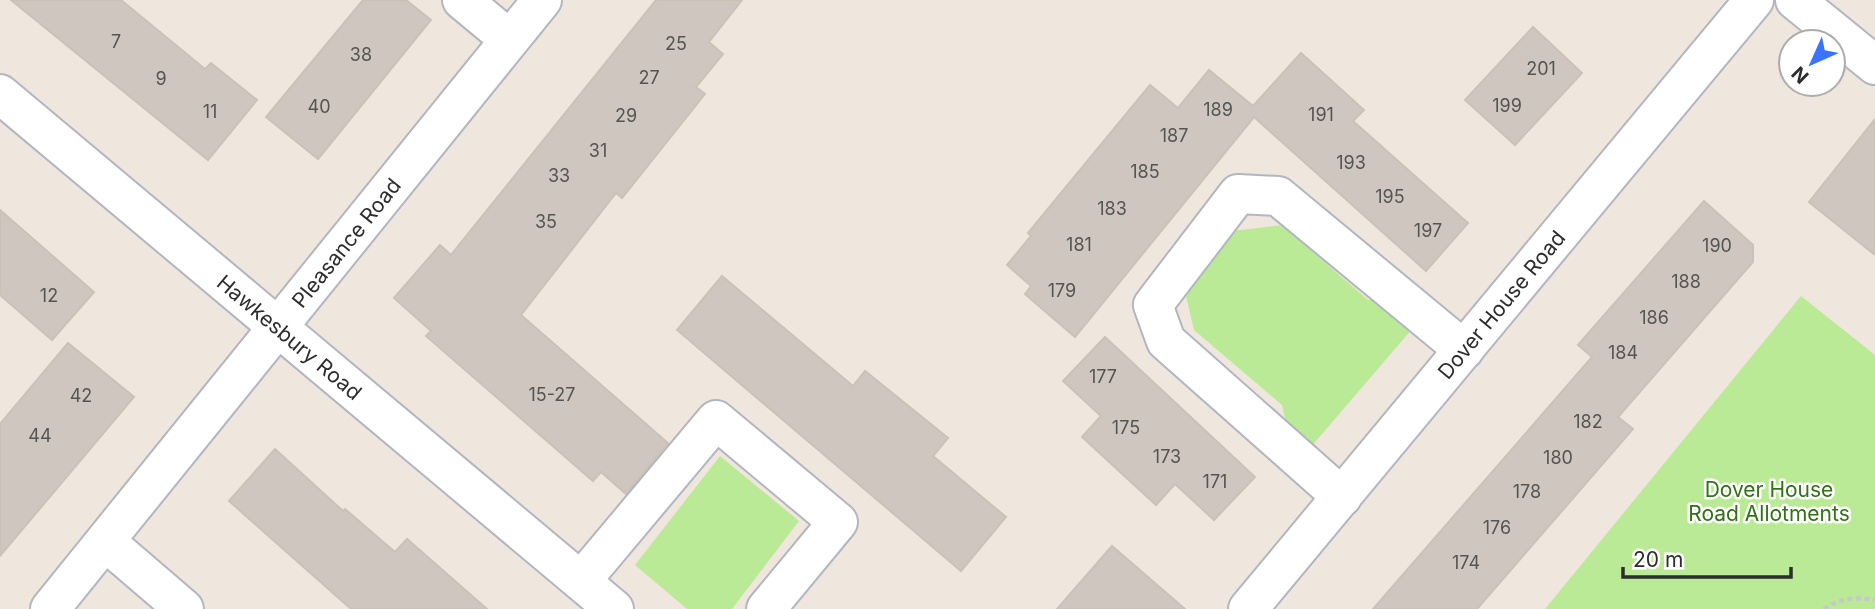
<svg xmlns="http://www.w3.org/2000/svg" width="1875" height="609" viewBox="0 0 1875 609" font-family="Inter,sans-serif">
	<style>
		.green { fill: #bbea96 }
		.building { fill: #cfc7bf; stroke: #cbc2b7; stroke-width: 2 }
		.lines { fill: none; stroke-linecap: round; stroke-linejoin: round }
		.minor-casing { stroke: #b2b6c1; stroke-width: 42 }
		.path { stroke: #c8c8c8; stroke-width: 4.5; stroke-dasharray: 5 3.5; stroke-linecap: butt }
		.minor { stroke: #fff; stroke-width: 38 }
		.labels { text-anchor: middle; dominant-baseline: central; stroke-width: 5; stroke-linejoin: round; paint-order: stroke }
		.number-label { font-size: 18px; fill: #565452 }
		.street-label { font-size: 21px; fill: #2d2d2d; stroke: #fff }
		.park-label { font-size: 21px; fill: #307214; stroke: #fff }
	</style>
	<rect width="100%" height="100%" fill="#efe6de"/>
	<g class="green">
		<polygon points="1282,225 1368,300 1388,296 1419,321 1310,448 1287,427 1282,405 1194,330 1185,292 1233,231"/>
		<polygon points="1801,296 1875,355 1875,609 1545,609"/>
		<polygon points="720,456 799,521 732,609 687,609 635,565"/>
	</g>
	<g class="building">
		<polygon points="11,0 121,0 205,69 211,63 257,100 208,160"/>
		<polygon points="363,0 406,0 431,20 318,159 266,117"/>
		<polygon points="656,0 742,0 709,42 723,54 696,87 705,94 622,198 616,193 521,315 668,443 626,494 601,472 593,481 426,336 431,331 394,298 440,245 451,255"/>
		<polygon points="1533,27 1582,73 1515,145 1465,100"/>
		<polygon points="1301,53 1364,110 1353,121 1468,223 1426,271 1254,117 1075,337 1025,294 1031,286 1007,265 1031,236 1028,233 1150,85 1178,108 1209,70 1253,106"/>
		<polygon points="1875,119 1875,255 1809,202"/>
		<polygon points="1704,201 1753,245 1753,262 1618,417 1633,429 1477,609 1373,609 1592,357 1578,345"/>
		<polygon points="0,210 94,292 52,340 0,295"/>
		<polygon points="722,276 853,386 865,371 948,438 933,456 1006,517 961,571 677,330"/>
		<polygon points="1105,337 1255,477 1214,520 1175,484 1156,505 1082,437 1101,416 1063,381"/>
		<polygon points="68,343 134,397 0,556 0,424"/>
		<polygon points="275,449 343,511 345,509 395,552 407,539 487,609 351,609 229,501"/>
		<polygon points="1112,546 1185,609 1057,609"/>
	</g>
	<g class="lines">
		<defs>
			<g id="minor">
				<polyline points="462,0 509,39"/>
				<polyline points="1795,0 1875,65"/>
				<path id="s1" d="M 0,94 L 614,609"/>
				<polyline points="1342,497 1166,341 1153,305 1238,194 1278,196 1464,350"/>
				<polyline points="106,542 184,609"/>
				<polyline points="581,581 716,420 838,522 766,609"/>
				<path id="s2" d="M 50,609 L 542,0"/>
				<path id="s3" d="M 1248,609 L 1754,0"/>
			</g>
		</defs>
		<use href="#minor" class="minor-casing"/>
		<path class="path" d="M 1824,609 C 1839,598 1858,597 1875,600"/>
		<use href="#minor" class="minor"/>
	</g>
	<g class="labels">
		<g class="number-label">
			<text x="116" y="41">7</text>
			<text x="676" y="43">25</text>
			<text x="361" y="54">38</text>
			<text x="1541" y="68">201</text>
			<text x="649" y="77">27</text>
			<text x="161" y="78">9</text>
			<text x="1507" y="105">199</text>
			<text x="319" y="106">40</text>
			<text x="1218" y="109">189</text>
			<text x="210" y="111">11</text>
			<text x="1321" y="114">191</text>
			<text x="626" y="115">29</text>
			<text x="1174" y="135">187</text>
			<text x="598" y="150">31</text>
			<text x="1351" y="162">193</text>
			<text x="1145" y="171">185</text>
			<text x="559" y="175">33</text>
			<text x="1390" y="196">195</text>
			<text x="1112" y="208">183</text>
			<text x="546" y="221">35</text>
			<text x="1428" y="230">197</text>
			<text x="1079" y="244">181</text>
			<text x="1717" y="245">190</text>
			<text x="1686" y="281">188</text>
			<text x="1062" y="290">179</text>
			<text x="49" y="295">12</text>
			<text x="1654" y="317">186</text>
			<text x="1623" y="352">184</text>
			<text x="1103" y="376">177</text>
			<text x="552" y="394">15-27</text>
			<text x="81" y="395">42</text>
			<text x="1588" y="421">182</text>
			<text x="1126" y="427">175</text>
			<text x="40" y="435">44</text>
			<text x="1167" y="456">173</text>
			<text x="1558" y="457">180</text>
			<text x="1215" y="481">171</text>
			<text x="1527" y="491">178</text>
			<text x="1497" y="527">176</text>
			<text x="1466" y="562">174</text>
		</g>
		<g class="street-label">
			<text stroke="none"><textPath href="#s2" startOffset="471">Pleasance Road</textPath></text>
			<text stroke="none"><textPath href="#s3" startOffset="396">Dover House Road</textPath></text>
			<text stroke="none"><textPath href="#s1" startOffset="378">Hawkesbury Road</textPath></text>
		</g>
		<g class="park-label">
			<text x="1769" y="489">Dover House<tspan x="1769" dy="24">Road Allotments</tspan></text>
		</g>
	</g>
	<g transform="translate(1812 63) rotate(225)"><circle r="33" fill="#ffffff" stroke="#ababab" stroke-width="2"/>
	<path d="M0-5L12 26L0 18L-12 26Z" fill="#3b72ff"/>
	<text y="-10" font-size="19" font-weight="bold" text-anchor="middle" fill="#2d2d2d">N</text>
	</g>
	<path d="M1623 567v10h168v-10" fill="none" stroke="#2d2d2d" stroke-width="3.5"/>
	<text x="1633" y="567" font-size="21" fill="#2d2d2d" stroke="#ffffff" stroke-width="5" paint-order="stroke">20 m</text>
</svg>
